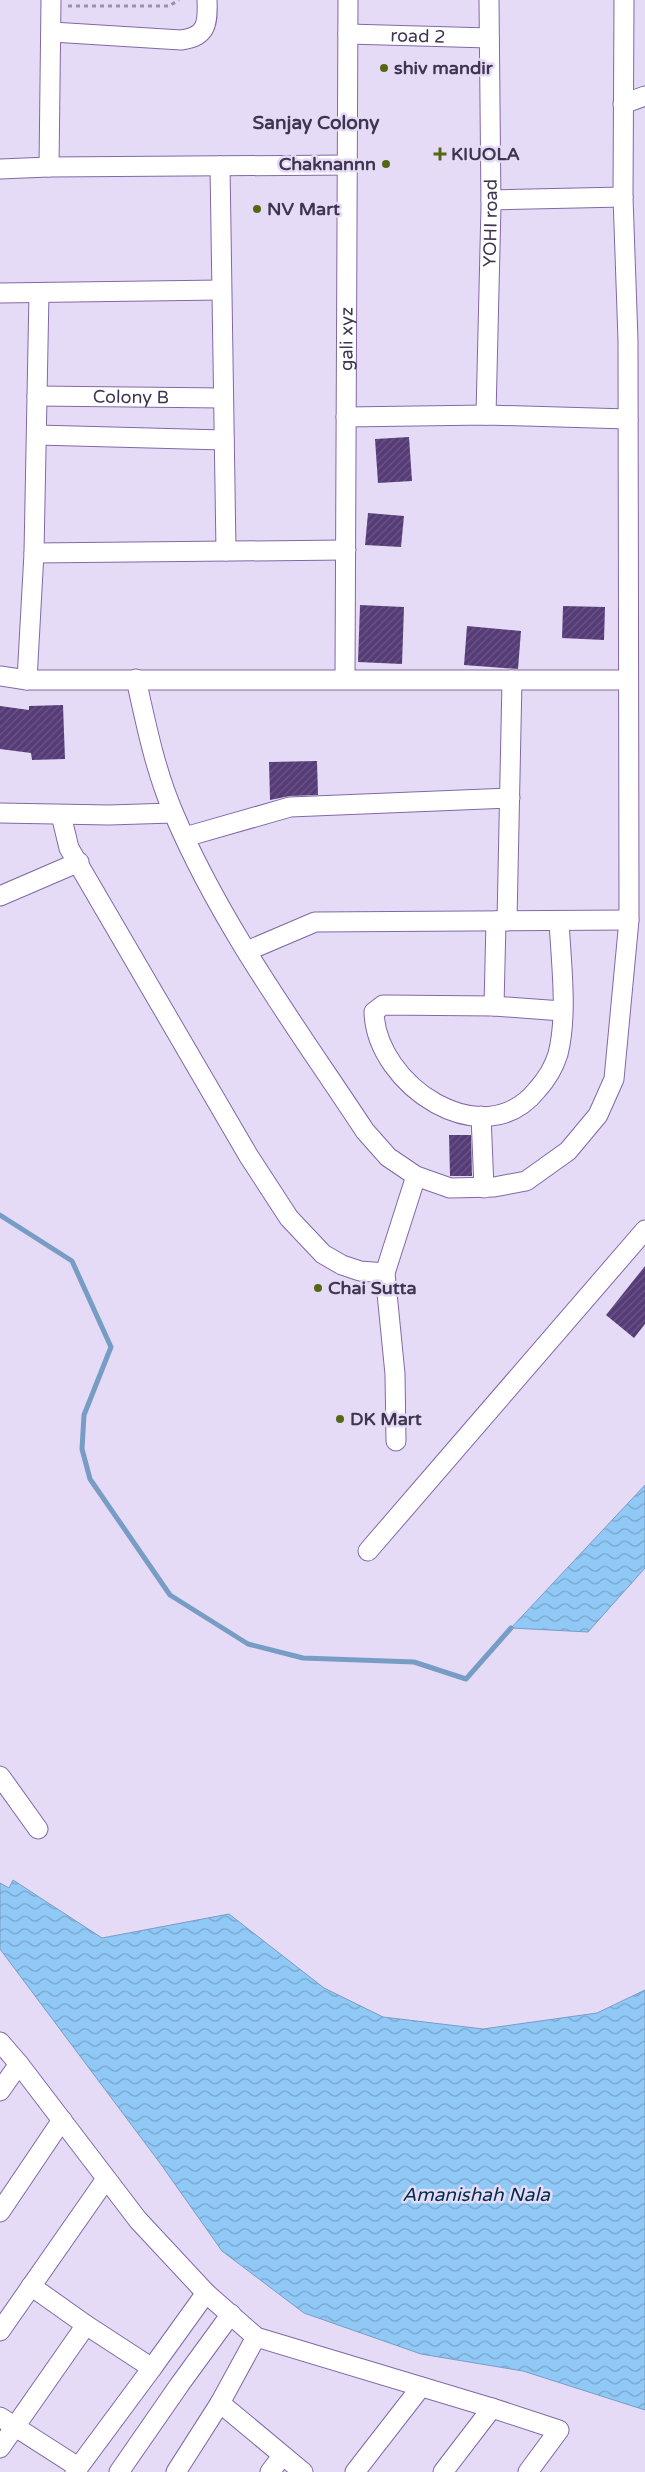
<svg xmlns="http://www.w3.org/2000/svg" width="645" height="2472" viewBox="0 0 645 2472" font-family="'Varela Round',sans-serif">
	<style>
		.water { fill: url(#water-waves); stroke: #789dc4 }
		.lines { fill: none; stroke-linecap: round; stroke-linejoin: round }
		.stream { stroke: #789dc4; stroke-width: 5 }
		.building { fill: url(#building-hatch) }
		.minor-casing { stroke: #8268a6; stroke-width: 21 }
		.path { stroke: #9c91ad; stroke-width: 3; stroke-dasharray: 4 4; stroke-linecap: butt }
		.minor { stroke: #fff; stroke-width: 19 }
		.poi-dot { fill: #546814; stroke: #e6dbf7; stroke-width: 2 }
		.labels { text-anchor: middle; dominant-baseline: central; stroke-width: 5; stroke-linejoin: round; paint-order: stroke }
		.street-label { font-size: 18px; fill: #403551; stroke: #e6dbf7 }
		.poi-label { font-size: 18px; font-weight: bold; fill: #403551; stroke: #e6dbf7; text-anchor: start }
		.neighbourhood-label { font-size: 19px; font-weight: bold; fill: #403551; stroke: #e6dbf7 }
		.water-label { font-size: 19px; font-style: italic; fill: #002f4c; stroke: #e6dbf7 }
	</style>
	<defs>
		<pattern id="water-waves" width="16" height="10" patternUnits="userSpaceOnUse" patternTransform="scale(1.25)"><rect width="16" height="10" fill="#90c9f6"/><path d="M0 5q4-4 8 0t8 0" fill="none" stroke="#77a4ca"/></pattern>
		<pattern id="building-hatch" width="6" height="6" patternUnits="userSpaceOnUse" patternTransform="scale(1.25)"><rect width="6" height="6" fill="#563c77"/><path d="M-1 1l2-2M0 6l6-6M5 7l2-2" fill="none" stroke="#6c5788"/></pattern>
	</defs>
	<rect width="100%" height="100%" fill="#e6dbf7"/>
	<g class="water">
		<polygon points="645,1485 645,1568 588,1632 511,1628"/>
		<polygon points="13,1880 102,1938 229,1914 324,1988 383,2017 483,2029 597,2013 645,1990 645,2410 523,2371 421,2354 304,2313 222,2251 160,2163 0,1949 0,1883 9,1888"/>
	</g>
	<g class="lines">
		<polyline class="stream" points="0,1215 72,1261 111,1347 84,1415 82,1449 90,1479 170,1595 248,1644 303,1658 414,1662 466,1679 511,1628"/>
	</g>
	<g class="building">
		<polygon points="409,437 412,481 378,483 375,439"/>
		<polygon points="368,513 404,516 401,547 365,545"/>
		<polygon points="360,605 404,607 402,664 358,662"/>
		<polygon points="563,606 605,607 604,640 562,638"/>
		<polygon points="467,626 521,631 518,669 464,665"/>
		<polygon points="63,705 65,759 32,760 31,753 0,749 0,706 29,710 29,706"/>
		<polygon points="317,761 318,795 290,796 270,800 269,762"/>
		<polygon points="449,1135 471,1135 472,1176 450,1176"/>
		<polygon points="645,1266 645,1324 634,1338 606,1315"/>
	</g>
	<g class="lines">
		<defs>
			<g id="minor">
				<path d="M 52,32 L 181,40 C 207,37 208,23 207,0"/>
				<path id="s1" d="M 348,34 L 489,38"/>
				<polyline points="623,104 645,96"/>
				<polyline points="220,166 226,551"/>
				<polyline points="49,167 51,0"/>
				<polyline points="0,169 49,167 348,165"/>
				<polyline points="491,200 623,197"/>
				<polyline points="0,293 221,290"/>
				<path id="s2" d="M 37,396 L 223,398"/>
				<path id="s3" d="M 486,415 L 491,206 L 489,0"/>
				<polyline points="346,417 486,415 628,419"/>
				<polyline points="37,435 224,440"/>
				<polyline points="34,553 346,550"/>
				<polyline points="0,676 27,680 627,680"/>
				<path d="M 136,679 C 146,724 155,770 174,814 C 222,927 297,1028 365,1131 L 388,1157 L 416,1176 L 450,1188 L 494,1187 L 526,1181 L 568,1151 L 598,1115 L 614,1079 L 629,920 L 628,340 L 623,197 L 624,0"/>
				<path id="s4" d="M 345,679 L 348,0"/>
				<polyline points="27,680 34,553 39,293"/>
				<polyline points="0,813 109,815 173,813"/>
				<polyline points="61,815 69,848 248,1155 289,1218 323,1254 342,1265 360,1271 385,1273"/>
				<polyline points="185,837 290,807 510,798"/>
				<polyline points="0,896 79,862"/>
				<path d="M 496,921 L 494,1006 L 383,1005 L 374,1012 C 376,1085 483,1157 537,1090 C 546,1080 554,1067 558,1054 C 568,1014 561,962 559,921"/>
				<polyline points="507,921 512,680"/>
				<polyline points="247,951 315,922 629,920"/>
				<polyline points="494,1006 562,1011"/>
				<polyline points="481,1116 484,1188"/>
				<polyline points="396,1441 395,1374 385,1273 416,1176"/>
				<polyline points="368,1551 645,1230"/>
				<polyline points="0,1776 38,1829"/>
				<polyline points="0,2042 19,2064"/>
				<polyline points="0,2091 19,2064 138,2220 206,2293 256,2337 492,2408 559,2430 528,2472"/>
				<polyline points="0,2212 62,2120"/>
				<polyline points="31,2286 86,2325 152,2368 75,2472"/>
				<polyline points="0,2331 106,2179"/>
				<polyline points="256,2337 220,2403 303,2472"/>
				<polyline points="152,2368 206,2293"/>
				<polyline points="0,2417 78,2467"/>
				<polyline points="0,2448 86,2325"/>
				<polyline points="119,2472 180,2384 231,2314"/>
				<polyline points="176,2472 220,2403"/>
				<polyline points="270,2472 282,2456"/>
				<polyline points="355,2472 421,2387"/>
				<polyline points="443,2472 492,2408"/>
			</g>
		</defs>
		<use href="#minor" class="minor-casing"/>
		<polyline class="path" points="68,6 169,6 179,0"/>
		<use href="#minor" class="minor"/>
	</g>
	<g class="poi-dot">
		<circle cx="384" cy="68" r="5"/>
		<path d="M437.5 146.5h5v5h5v5h-5v5h-5v-5h-5v-5h5z"/>
		<circle cx="386" cy="164" r="5"/>
		<circle cx="257" cy="209" r="5"/>
		<circle cx="318" cy="1288" r="5"/>
		<circle cx="340" cy="1419" r="5"/>
	</g>
	<g class="labels">
		<g class="street-label">
			<text stroke="none"><textPath href="#s1" startOffset="70">road 2</textPath></text>
			<text stroke="none"><textPath href="#s3" startOffset="192">YOHI road</textPath></text>
			<text stroke="none"><textPath href="#s4" startOffset="340">gali xyz</textPath></text>
			<text stroke="none"><textPath href="#s2" startOffset="94">Colony B</textPath></text>
		</g>
		<g class="poi-label">
			<text x="394" y="68">shiv mandir</text>
			<text x="451" y="154">KIUOLA</text>
			<text x="376" y="164" text-anchor="end">Chaknannn</text>
			<text x="267" y="209">NV Mart</text>
			<text x="328" y="1288">Chai Sutta</text>
			<text x="350" y="1419">DK Mart</text>
		</g>
		<g class="neighbourhood-label">
			<text x="316" y="123">Sanjay Colony</text>
		</g>
		<g class="water-label">
			<text x="476" y="2195">Amanishah Nala</text>
		</g>
	</g>
</svg>
